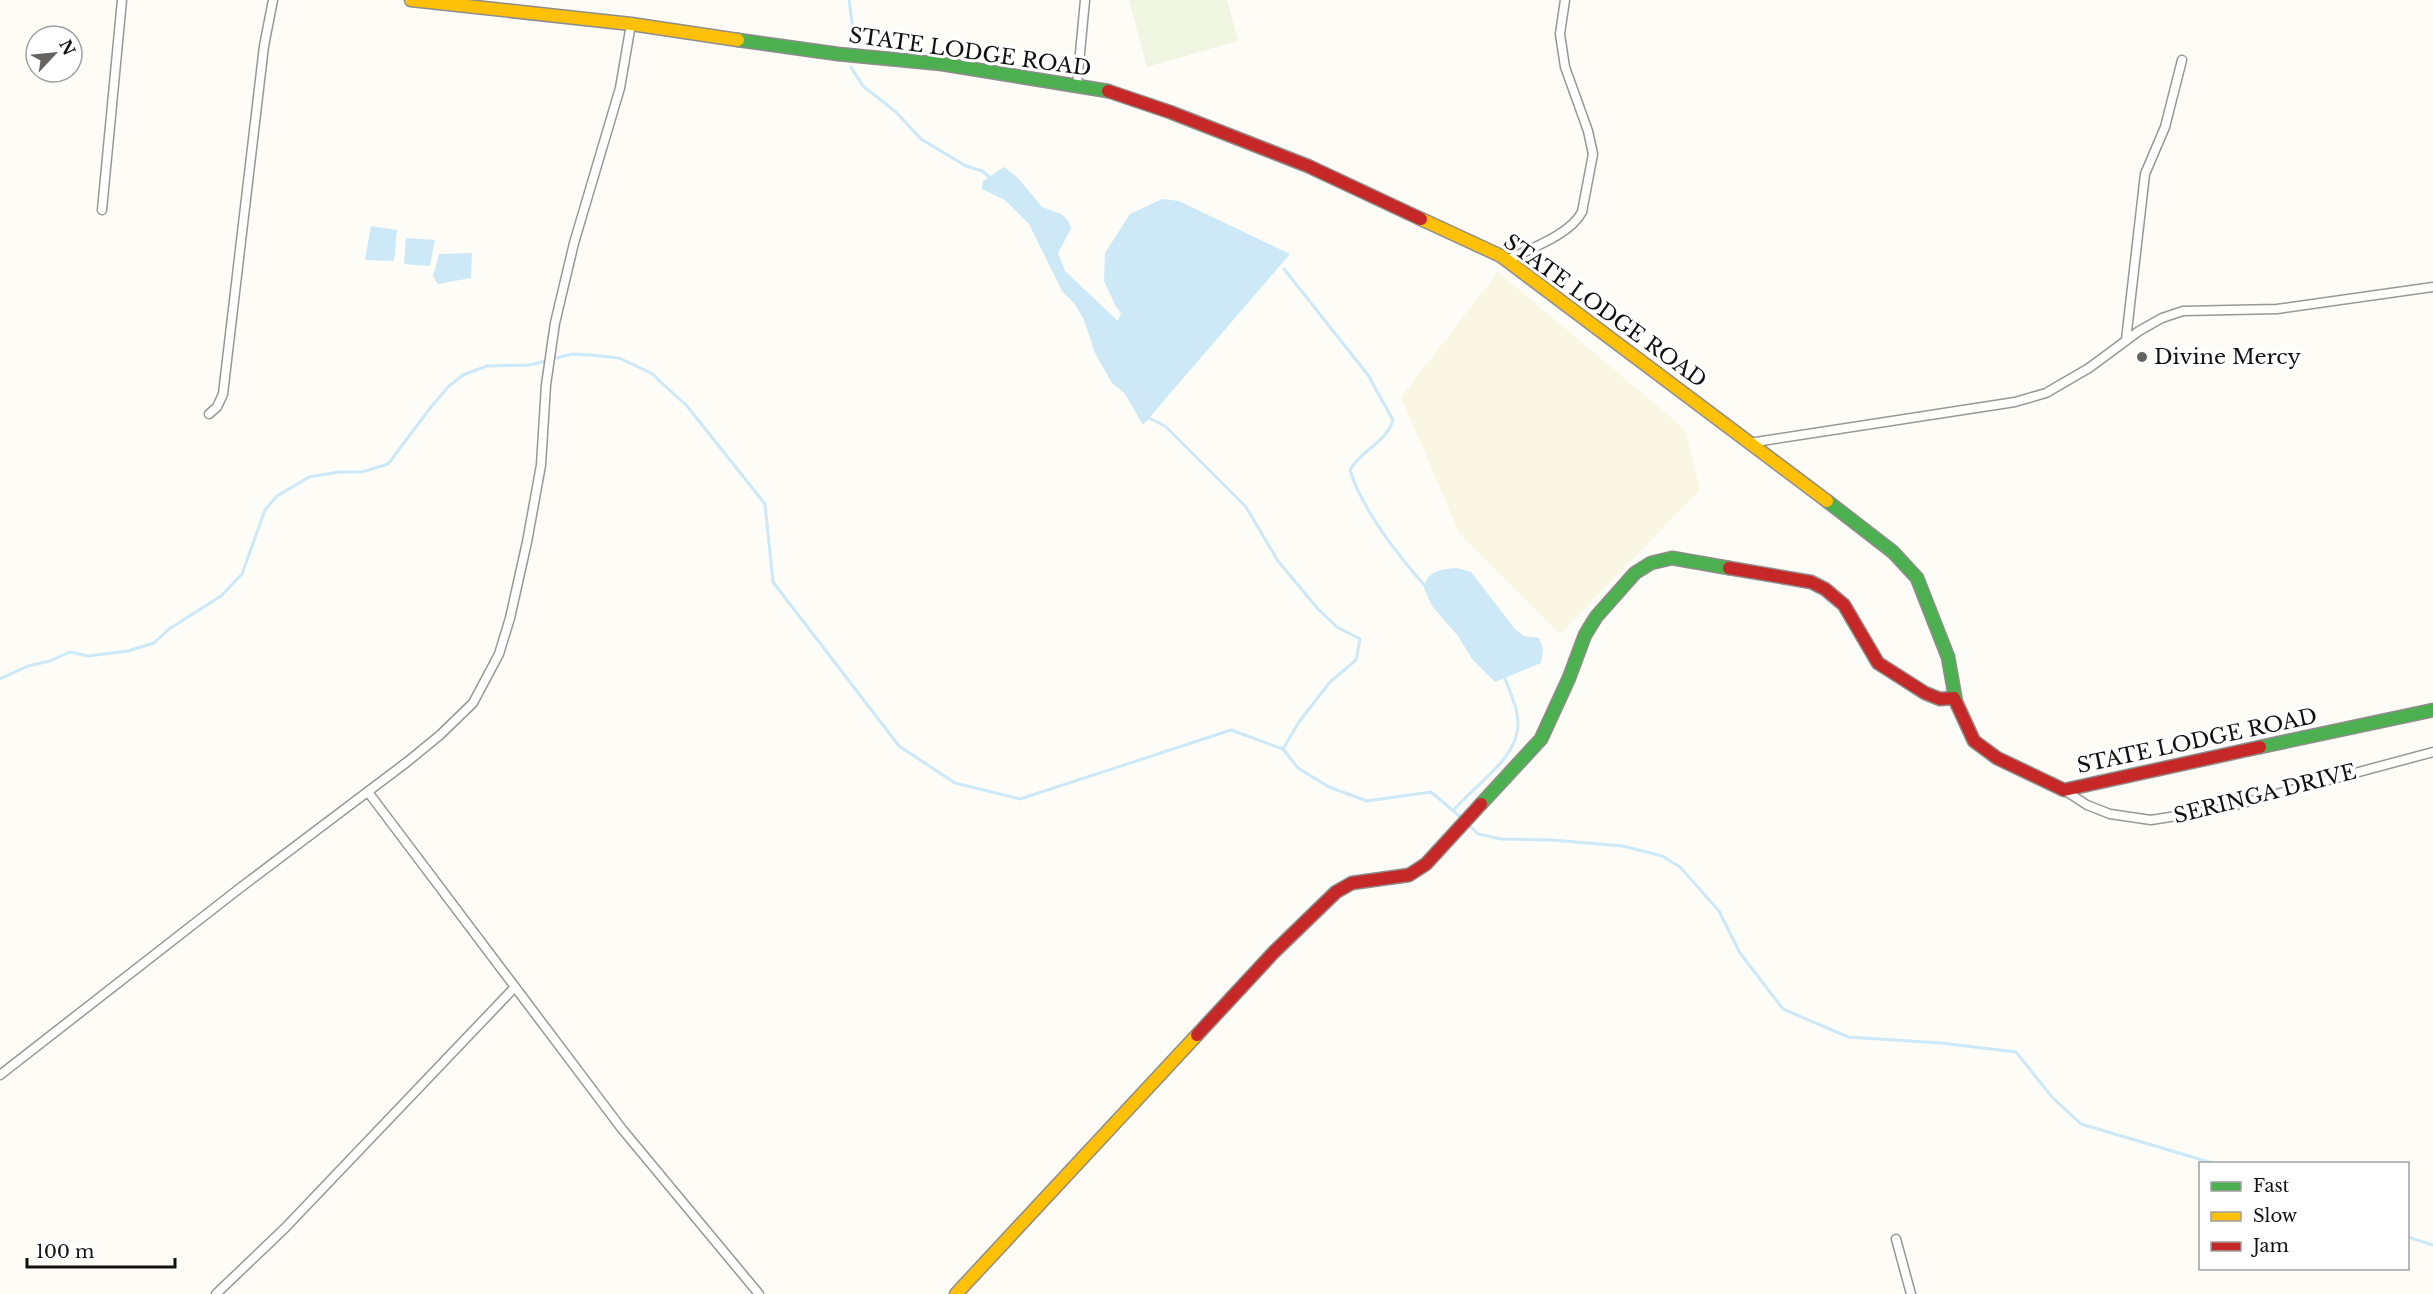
<svg xmlns="http://www.w3.org/2000/svg" width="2433" height="1294" viewBox="0 0 2433 1294" font-family="'Libre Baskerville',serif">
	<style>
		.farmland { fill: #f9f7e4 }
		.pitch { fill: #f0f6e1 }
		.water { fill: #cde8f7 }
		.lines { fill: none; stroke-linecap: round; stroke-linejoin: round }
		.stream { stroke: #cde8f7; stroke-width: 3 }
		.street-casing { stroke: #979795; stroke-width: 11 }
		.fast-casing { stroke: #8e8d8b; stroke-width: 15 }
		.slow-casing { stroke: #8e8d8b; stroke-width: 15 }
		.jam-casing { stroke: #8e8d8b; stroke-width: 15 }
		.street { stroke: #fffffe; stroke-width: 8 }
		.fast { stroke: #4caf50; stroke-width: 12 }
		.slow { stroke: #ffc107; stroke-width: 12 }
		.jam { stroke: #c62828; stroke-width: 12 }
		.poi-dot { fill: #646362; stroke: #fff; stroke-width: 2 }
		.labels { text-anchor: middle; dominant-baseline: central; stroke-width: 6; stroke-linejoin: round; paint-order: stroke }
		.street-label { font-size: 21px; fill: #111; stroke: #fff }
		.poi-label { font-size: 21px; fill: #111; stroke: #fff; text-anchor: start }
	</style>
	<rect width="100%" height="100%" fill="#fdfcf7"/>
	<polygon class="farmland" points="1498,272 1685,429 1700,490 1560,634 1459,533 1401,397"/>
	<polygon class="pitch" points="1129,0 1227,0 1238,41 1147,67"/>
	<g class="water">
		<polygon points="1004,167 1018,178 1042,207 1061,214 1068,220 1071,229 1058,253 1065,271 1118,321 1121,313 1116,307 1104,281 1105,253 1130,214 1162,199 1179,201 1290,254 1143,425 1125,394 1112,383 1095,353 1084,320 1075,304 1062,291 1029,224 1005,200 982,189 983,181"/>
		<polygon points="371,226 397,230 394,261 365,260"/>
		<polygon points="406,238 435,240 430,266 404,264"/>
		<polygon points="472,253 471,278 438,284 433,276 439,254"/>
		<path d="M 1457,568 L 1471,572 L 1515,629 L 1524,636 L 1539,638 L 1543,648 L 1541,663 L 1495,682 L 1472,659 L 1458,636 L 1432,606 L 1424,588 C 1426,571 1442,569 1457,568 Z"/>
	</g>
	<g class="lines">
		<g class="stream">
			<polyline points="849,0 854,37"/>
			<polyline points="851,67 863,86 896,112 921,139 966,166 982,171 992,179"/>
			<path d="M 1284,269 L 1368,375 L 1393,420 C 1387,442 1361,450 1350,470 C 1362,510 1398,555 1425,586"/>
			<polyline points="1149,418 1165,426 1246,507 1278,561 1318,609 1337,627 1360,639 1356,660 1330,682 1299,722 1283,749 1298,768 1329,787 1367,801 1431,792 1463,819"/>
			<polyline points="0,679 28,666 50,661 70,652 88,656 128,651 154,643 169,629 221,596 242,574 265,510 277,496 309,477 339,472 362,472 388,464 431,407 449,386 463,375 487,366 530,365 572,354 591,355 619,358 651,373 687,406 765,504 773,582 899,746 955,783 1020,799 1231,730 1283,749"/>
			<path d="M 1454,810 C 1474,785 1518,759 1518,724 C 1518,707 1509,691 1504,675"/>
			<polyline points="1468,824 1478,834 1501,839 1552,840 1623,846 1662,856 1680,867 1719,911 1740,953 1783,1009 1848,1037 1941,1043 2016,1052 2052,1097 2081,1124 2216,1164"/>
			<polyline points="2408,1237 2433,1245"/>
		</g>
		<defs>
			<g id="street">
				<polyline points="1077,85 1085,0"/>
				<polyline points="102,210 122,0"/>
				<path d="M 1507,260 C 1529,249 1570,235 1582,212 L 1593,154 L 1588,131 L 1565,67 L 1560,34 L 1565,0"/>
				<polyline points="2126,340 2145,174 2165,127 2182,60"/>
				<polyline points="209,414 217,407 223,394 264,46 273,0"/>
				<polyline points="1749,443 2015,402 2046,393 2089,368 2139,331 2162,318 2183,311 2277,309 2433,287"/>
				<polyline points="2064,790 2087,805 2110,814 2151,820 2221,809 2433,752"/>
				<polyline points="368,792 622,1129 759,1294"/>
				<polyline points="0,1075 240,888 407,762 440,735 473,703 499,654 510,618 527,542 541,465 546,385 555,323 574,243 620,88 631,24"/>
				<polyline points="1896,1239 1911,1294"/>
				<polyline points="216,1294 285,1228 515,987"/>
			</g>
			<g id="fast">
				<polyline points="738,40 838,54 942,64 1108,91"/>
				<polyline points="1827,501 1893,552 1917,578 1948,657 1956,702"/>
				<polyline points="2260,747 2433,710"/>
				<polyline points="1481,804 1541,739 1569,678 1585,635 1596,617 1635,573 1651,563 1672,558 1729,568"/>
			</g>
			<g id="slow">
				<polyline points="411,0 631,24 738,40"/>
				<polyline points="1421,219 1501,256 1827,501"/>
				<polyline points="956,1294 1197,1035"/>
			</g>
			<g id="jam">
				<polyline points="1108,91 1170,112 1308,166 1421,219"/>
				<polyline points="1729,568 1811,582 1825,589 1844,605 1878,663 1925,693 1940,699 1954,698"/>
				<polyline points="1956,702 1974,741 1997,758 2064,790 2260,747"/>
				<polyline points="1197,1035 1274,952 1336,892 1352,883 1409,875 1426,864 1481,804"/>
			</g>
		</defs>
		<use href="#street" class="street-casing"/>
		<use href="#fast" class="fast-casing"/>
		<use href="#slow" class="slow-casing"/>
		<use href="#jam" class="jam-casing"/>
		<use href="#street" class="street"/>
		<use href="#fast" class="fast"/>
		<use href="#slow" class="slow"/>
		<use href="#jam" class="jam"/>
	</g>
	<circle class="poi-dot" cx="2142" cy="357" r="6"/>
	<g class="labels">
		<g class="street-label">
			<text transform="translate(970 52) rotate(8)">STATE LODGE ROAD</text>
			<text transform="translate(1605 311) rotate(36)">STATE LODGE ROAD</text>
			<text transform="translate(2197 741) rotate(-12)">STATE LODGE ROAD</text>
			<text transform="translate(2265 794) rotate(-14)">SERINGA DRIVE</text>
		</g>
		<g class="poi-label">
			<text x="2154" y="357">Divine Mercy</text>
		</g>
	</g>
	<rect x="2199" y="1162" width="210" height="108" fill="#ffffff" stroke="#a0a0a0" stroke-width="1.5"/>
	<rect x="2211" y="1182" width="30" height="9" fill="#4caf50" stroke="#a0a0a0" stroke-width="1.5"/>
	<text x="2253" y="1192" font-size="18" fill="#111111">Fast</text>
	<rect x="2211" y="1212" width="30" height="9" fill="#ffc107" stroke="#a0a0a0" stroke-width="1.5"/>
	<text x="2253" y="1222" font-size="18" fill="#111111">Slow</text>
	<rect x="2211" y="1242" width="30" height="9" fill="#c62828" stroke="#a0a0a0" stroke-width="1.5"/>
	<text x="2253" y="1252" font-size="18" fill="#111111">Jam</text>
	<g transform="translate(54 54) rotate(64)"><circle r="28" fill="#ffffff" stroke="#a0a0a0" stroke-width="1.5"/>
	<path d="M0-4.5L10 22L0 15L-10 22Z" fill="#646362"/>
	<text y="-9" font-size="16" font-weight="bold" text-anchor="middle" fill="#111111">N</text>
	</g>
	<path d="M27 1258v9h148v-9" fill="none" stroke="#111111" stroke-width="3"/>
	<text x="36" y="1258" font-size="18" fill="#111111" stroke="#ffffff" stroke-width="4.5" paint-order="stroke">100 m</text>
</svg>
